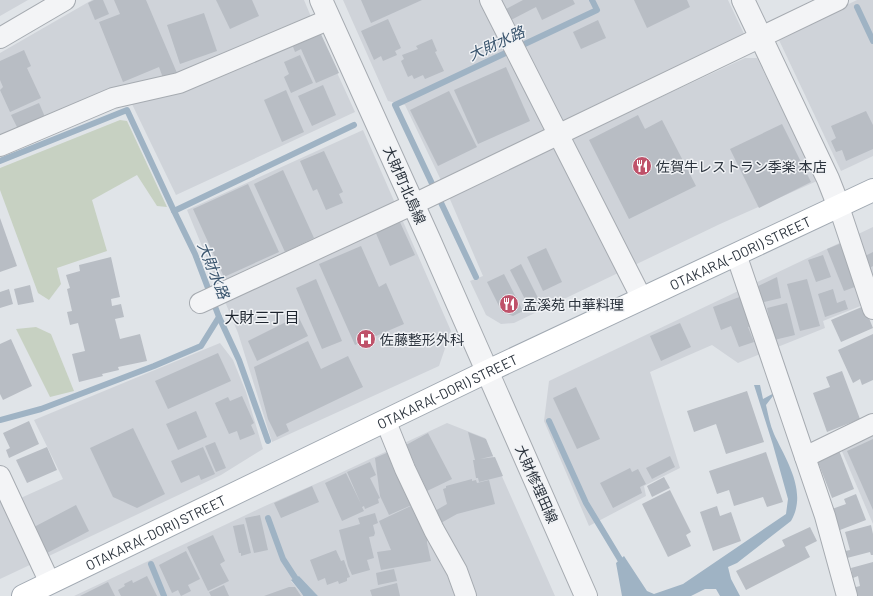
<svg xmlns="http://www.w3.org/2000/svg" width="873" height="596" viewBox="0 0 873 596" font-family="Barlow,'Noto Sans JP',sans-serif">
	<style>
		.built { fill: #cfd3d9 }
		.green { fill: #c7d1c2 }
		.water { fill: #9fb3c4 }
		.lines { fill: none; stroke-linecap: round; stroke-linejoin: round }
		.stream { stroke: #9fb3c4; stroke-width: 6 }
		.building { fill: #b8bdc4 }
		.minor-casing { stroke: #a6abb1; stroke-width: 22 }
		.tertiary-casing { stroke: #a6abb1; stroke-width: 24 }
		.primary-casing { stroke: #a1a9b2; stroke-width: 24 }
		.minor { stroke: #f3f4f6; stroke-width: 20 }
		.tertiary { stroke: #f3f4f6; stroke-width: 22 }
		.primary { stroke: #fff; stroke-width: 22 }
		.labels { text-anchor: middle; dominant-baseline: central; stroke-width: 3; stroke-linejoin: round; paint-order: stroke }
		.poi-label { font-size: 14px; fill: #2b333d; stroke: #f0f2f5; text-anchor: start }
		.street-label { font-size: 14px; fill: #2b333d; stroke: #f0f2f5 }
		.water-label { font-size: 15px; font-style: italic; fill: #39546d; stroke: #f0f2f5 }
		.neighbourhood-label { font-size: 15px; fill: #1d242e; stroke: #f0f2f5 }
	</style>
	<rect width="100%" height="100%" fill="#e0e4e8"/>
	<g class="built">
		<polygon points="0,0 28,0 0,16"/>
		<polygon points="92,0 304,0 312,19 169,80 0,138 0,53"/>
		<polygon points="343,0 728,0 746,38 565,121 556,117 556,146 745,58 757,58 817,181 720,224 514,323 501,324 486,315 470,281 483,276 449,197 405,105 388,101"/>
		<polygon points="857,0 873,0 873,156 841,171 778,38"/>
		<polygon points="318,31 355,112 176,195 131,102 182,93"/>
		<polygon points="363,130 451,331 439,366 272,442 238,333 187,210"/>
		<polygon points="873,227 873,301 823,321 825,328 738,363 712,345 650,372 680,468 644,486 646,496 589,526 544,421 549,381"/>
		<polygon points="220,343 233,360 246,392 263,449 221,475 0,579 0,488 14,501 63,479 34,420"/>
		<polygon points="447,423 485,438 555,596 318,596 299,576 291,581 304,596 74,596 265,506 336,475"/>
		<polygon points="873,426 873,524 838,442"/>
	</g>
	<g class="green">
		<polygon points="120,120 127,121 167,207 157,206 137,175 92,200 107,251 57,268 61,284 49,300 38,293 0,190 0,168"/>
		<polygon points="36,327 51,334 74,391 50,397 16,329"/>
	</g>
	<g class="water">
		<path d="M 754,385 L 760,385 L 763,399 L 776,392 L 766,405 C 768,414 770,425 774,434 C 786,460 808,492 791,521 L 737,563 L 728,567 L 731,579 L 740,596 L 720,596 L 716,589 L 705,589 L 691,596 L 622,596 L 616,563 L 624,556 L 647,591 L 654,594 L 683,584 L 786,514 L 788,499 L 773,445 Z"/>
		<polygon points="299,576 318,596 304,596 291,580"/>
	</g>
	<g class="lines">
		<g class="stream">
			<polyline points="857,7 873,41"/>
			<polyline points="0,161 127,110 174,211"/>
			<polyline points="476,277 395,105 597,10 592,0"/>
			<polyline points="219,317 239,360 268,441"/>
			<polyline points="0,420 41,409 154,366 201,346 219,317 195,254 174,211 354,125"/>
			<polyline points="549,421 586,503 624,566"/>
			<polyline points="268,518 283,559 307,596"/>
			<polyline points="151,564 164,596"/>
		</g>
	</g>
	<g class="building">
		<polygon points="94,0 103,0 109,14 95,20 88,3"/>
		<polygon points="114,0 146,0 177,73 163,78 159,67 123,82 99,22 120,14"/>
		<polygon points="216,0 252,0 259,16 230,29"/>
		<polygon points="361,0 422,0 371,23"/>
		<polygon points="523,0 573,0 575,4 542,20 536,7 511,20 506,9"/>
		<polygon points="634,0 687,0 690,7 647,28"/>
		<polygon points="204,13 217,51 180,64 167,25"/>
		<polygon points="388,19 401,48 395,51 397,55 383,61 381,56 374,60 361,31"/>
		<polygon points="598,20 606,38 581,49 573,32"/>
		<polygon points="320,32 339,73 316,83 301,49 295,52 292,44"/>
		<polygon points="432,39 437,51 435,52 444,71 425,79 423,75 414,79 412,75 408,77 401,61 404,59 402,55 418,49 416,46"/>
		<polygon points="24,50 31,66 27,68 41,98 10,112 0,90 3,87 0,80 0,61"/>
		<polygon points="300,55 313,83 291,93 284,77 289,74 284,62"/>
		<polygon points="506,67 530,121 478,144 454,90"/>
		<polygon points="323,85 336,115 312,126 298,96"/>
		<polygon points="286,90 304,132 282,142 264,100"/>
		<polygon points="449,91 477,147 438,166 410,110"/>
		<polygon points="39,103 45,117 18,129 11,115"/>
		<polygon points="866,111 873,125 873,149 846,161 842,150 836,152 831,141 836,138 831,126"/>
		<polygon points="638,115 645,129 662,120 696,186 629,219 589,140"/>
		<polygon points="782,124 811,182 759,208 730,149"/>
		<polygon points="324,151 343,192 339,194 343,203 326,210 317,189 313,191 300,161"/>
		<polygon points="283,170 314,238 285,252 254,184"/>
		<polygon points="248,184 279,252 224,277 193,209"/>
		<polygon points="0,218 17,266 0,272"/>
		<polygon points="399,220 415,255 390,266 375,231"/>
		<polygon points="844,242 860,285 844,291 827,249"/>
		<polygon points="361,246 379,287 386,283 404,324 355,345 319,264"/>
		<polygon points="546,248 562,282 543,291 527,257"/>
		<polygon points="873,252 873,266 868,269 863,257"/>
		<polygon points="823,255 831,277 816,282 808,260"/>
		<polygon points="111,257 120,297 111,299 112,306 121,304 124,317 115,319 120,339 140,334 147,361 118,367 119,370 102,374 103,376 79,382 72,354 85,351 78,323 70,325 67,312 72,311 67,289 70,288 66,275 80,271 79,265"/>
		<polygon points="521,264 540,302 529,307 510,270"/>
		<polygon points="504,274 523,311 513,316 502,312 487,282"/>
		<polygon points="777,277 781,298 760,303 756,287"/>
		<polygon points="316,279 342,341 322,349 296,288"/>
		<polygon points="807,279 820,326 800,331 787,284"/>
		<polygon points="30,285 34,302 18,305 14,289"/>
		<polygon points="9,289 13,304 0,308 0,292"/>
		<polygon points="833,289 837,303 845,300 848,309 825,317 818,294"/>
		<polygon points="742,296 753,325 748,327 754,342 739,347 731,326 721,330 713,307"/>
		<polygon points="787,303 795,335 774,340 767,308"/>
		<polygon points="864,306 873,328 841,342 831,320"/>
		<polygon points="298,316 308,336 257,361 248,341"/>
		<polygon points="680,323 691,347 661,361 650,336"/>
		<polygon points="873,334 873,380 862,385 860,379 853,383 838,350"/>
		<polygon points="11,339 32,386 3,400 0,394 0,344"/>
		<polygon points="308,341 321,369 348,356 363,387 286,424 289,431 277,437 268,419 254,367"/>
		<polygon points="218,353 231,381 168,409 155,381"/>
		<polygon points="842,371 860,419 827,432 813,393 830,387 826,377"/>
		<polygon points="576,387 600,439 577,449 553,398"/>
		<polygon points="747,391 764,442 726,454 716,424 694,432 687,411"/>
		<polygon points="242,396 254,423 251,425 255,434 240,440 237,431 229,434 215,403 228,397 230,401"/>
		<polygon points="196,411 207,437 178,450 166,424"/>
		<polygon points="29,421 39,444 9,458 6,450 10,448 3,433"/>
		<polygon points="133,428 165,494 137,508 113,497 90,448"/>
		<polygon points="468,432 486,439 493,456 480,459 495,457 503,476 479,482 478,478 476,478 473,460 475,460"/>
		<polygon points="428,433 452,479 427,491 406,445"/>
		<polygon points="873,439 873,510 847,451"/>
		<polygon points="215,442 226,468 216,472 205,446"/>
		<polygon points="47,447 57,470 27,483 16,460"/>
		<polygon points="203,447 215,474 201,480 199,475 181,483 171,461"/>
		<polygon points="838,448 854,489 832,498 816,457"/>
		<polygon points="391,451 414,504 389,515 380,496 375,458"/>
		<polygon points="766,452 783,502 767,507 763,497 734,506 729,490 717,494 709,471"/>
		<polygon points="670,456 675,467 652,479 646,468"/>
		<polygon points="370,462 376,475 370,478 380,498 378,499 379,503 365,509 364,506 362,507 364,511 342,521 325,483 346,473 361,504 347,472"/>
		<polygon points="630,468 632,472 638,469 646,484 640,487 642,493 613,508 600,483"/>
		<polygon points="664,477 670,488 652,497 647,486"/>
		<polygon points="472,479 472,481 476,480 477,483 489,480 495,504 457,514 439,524 433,512 447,504 443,489 446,488 446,486"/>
		<polygon points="312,486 319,502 281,518 274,503"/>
		<polygon points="670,490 691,532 686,535 691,546 668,557 642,504"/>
		<polygon points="856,494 866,520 840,530 832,509 846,504 844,499"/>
		<polygon points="415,504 427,528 427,543 431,561 381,570 377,552 391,550 379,521"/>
		<polygon points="76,505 89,531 47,553 34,527"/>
		<polygon points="717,506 720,516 731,512 741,541 713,551 700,512"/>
		<polygon points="375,513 378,523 373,525 375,533 374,536 369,537 374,558 367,560 370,570 352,575 348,566 339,530 360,524 358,518"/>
		<polygon points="260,515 268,550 254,553 245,518"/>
		<polygon points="244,524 251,553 241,556 241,553 239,553 233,526"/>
		<polygon points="871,525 873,534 873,555 871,555 870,552 847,558 845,551 850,550 845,532"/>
		<polygon points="810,527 817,541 805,547 810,557 746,590 736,571 785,546 782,540"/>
		<polygon points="213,535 225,561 220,564 229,581 208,591 187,547"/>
		<polygon points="336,550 341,561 344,560 350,577 347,578 347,581 339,584 338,581 327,585 325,578 318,581 310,560"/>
		<polygon points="186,551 200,579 188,585 191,591 181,596 178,590 172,593 159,565"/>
		<polygon points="873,562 873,596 854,596 852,588 860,586 858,576 853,578 851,568"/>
		<polygon points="394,569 397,581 378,585 376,573"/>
		<polygon points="147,576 157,596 121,596 118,590 125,586 124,584 132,580 133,583"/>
		<polygon points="108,582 115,596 80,596"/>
		<polygon points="397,583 400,596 372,596 370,590"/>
		<polygon points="224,585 229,596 211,596 209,592"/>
		<polygon points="289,587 295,587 301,596 264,596"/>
	</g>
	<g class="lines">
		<defs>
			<g id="minor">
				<polyline points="490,0 642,299"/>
				<polyline points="0,38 65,0"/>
				<polyline points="0,146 113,98 179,83 330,19"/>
				<polyline points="839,207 873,309"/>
				<polyline points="736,254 825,516 847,596"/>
				<polyline points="200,303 414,204 838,0"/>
				<polyline points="386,422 405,469 434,530 457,571 466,596"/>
				<polyline points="805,457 873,424"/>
				<polyline points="0,476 50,583"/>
			</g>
			<g id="tertiary">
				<polyline points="321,0 429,239 586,596"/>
				<polyline points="743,0 828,179 839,207"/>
			</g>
			<g id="primary">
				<path id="s1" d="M 23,596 L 488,371 L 873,190"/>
			</g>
		</defs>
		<use href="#minor" class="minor-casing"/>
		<use href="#tertiary" class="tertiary-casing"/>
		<use href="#primary" class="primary-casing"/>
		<use href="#minor" class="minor"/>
		<use href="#tertiary" class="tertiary"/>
		<use href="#primary" class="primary"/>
	</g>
	<defs>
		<symbol id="restaurant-disc" viewBox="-11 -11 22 22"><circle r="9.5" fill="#bf526a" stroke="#f0f2f5"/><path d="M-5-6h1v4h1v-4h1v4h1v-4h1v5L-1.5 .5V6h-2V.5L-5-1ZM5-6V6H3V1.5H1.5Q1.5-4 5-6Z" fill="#fff"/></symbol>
		<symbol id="hospital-disc" viewBox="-11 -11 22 22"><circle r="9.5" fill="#bf526a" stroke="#f0f2f5"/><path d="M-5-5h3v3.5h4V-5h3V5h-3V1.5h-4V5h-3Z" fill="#fff"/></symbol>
	</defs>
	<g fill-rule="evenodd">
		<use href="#restaurant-disc" x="631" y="155" width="22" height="22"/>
		<use href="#restaurant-disc" x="498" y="293" width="22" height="22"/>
		<use href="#hospital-disc" x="355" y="328" width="22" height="22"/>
	</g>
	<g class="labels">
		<g class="poi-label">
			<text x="656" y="166">佐賀牛レストラン季楽 本店</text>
			<text x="523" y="304">孟溪苑 中華料理</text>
			<text x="380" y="339">佐藤整形外科</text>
		</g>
		<g class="street-label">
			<text transform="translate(405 185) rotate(66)">大財町北島線</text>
			<text stroke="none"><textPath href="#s1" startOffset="795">OTAKARA(-DORI) STREET</textPath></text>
			<text stroke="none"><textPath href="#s1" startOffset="471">OTAKARA(-DORI) STREET</textPath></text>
			<text transform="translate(537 484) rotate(66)">大財修理田線</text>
			<text stroke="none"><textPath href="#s1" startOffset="147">OTAKARA(-DORI) STREET</textPath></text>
		</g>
		<g class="water-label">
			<text transform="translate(496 43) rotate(-25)">大財水路</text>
			<text transform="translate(214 270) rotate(68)">大財水路</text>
		</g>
		<g class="neighbourhood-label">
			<text x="262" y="317">大財三丁目</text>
		</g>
	</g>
</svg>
